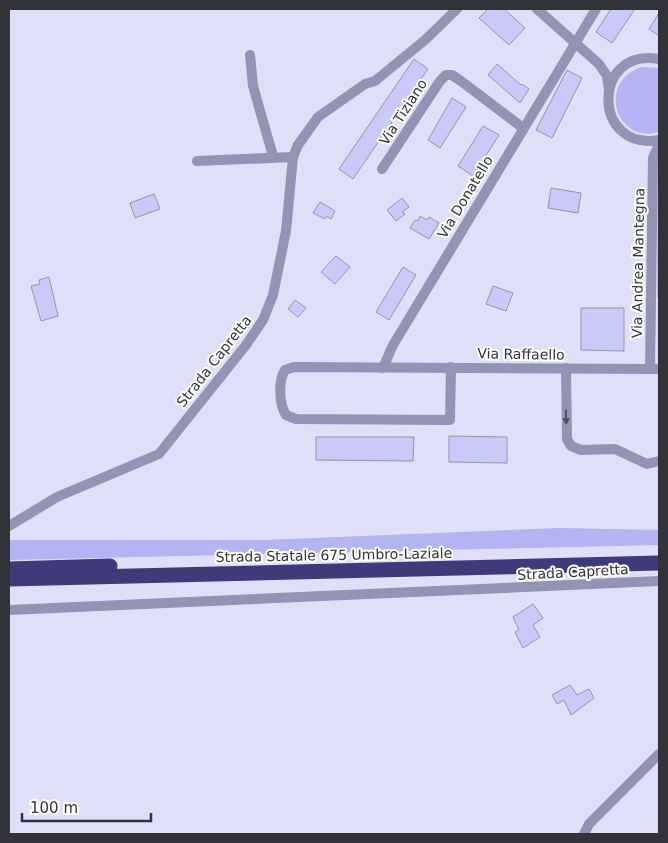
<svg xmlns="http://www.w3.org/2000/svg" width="668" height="843" viewBox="0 0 668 843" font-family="'DejaVu Sans',sans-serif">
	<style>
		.green { fill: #b3b4f1 }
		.building { fill: #c9caf7; stroke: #9394aa }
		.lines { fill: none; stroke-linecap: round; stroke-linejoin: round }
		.minor { stroke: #9394b4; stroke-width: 10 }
		.highway { stroke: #3f3b7a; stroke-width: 15 }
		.oneway { fill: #4f4f5f }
		.labels { text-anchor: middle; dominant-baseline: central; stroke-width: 4; stroke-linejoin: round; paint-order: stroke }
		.street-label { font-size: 14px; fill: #32323b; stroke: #fff }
	</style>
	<rect width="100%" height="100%" fill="#dfe0f7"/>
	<g class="green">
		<path d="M 642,67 L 659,68 L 659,132 C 616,145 596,81 642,67 Z"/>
		<polygon points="659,151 659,298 657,298 658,158"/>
		<polygon points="560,528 659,530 659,545 9,560 9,540 264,540"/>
	</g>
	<g class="building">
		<polygon points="488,9 504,9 525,28 509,45 479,18"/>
		<polygon points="611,9 635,9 612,43 596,32"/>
		<polygon points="659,13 659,36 649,29"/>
		<polygon points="414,59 428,69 353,179 339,169"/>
		<polygon points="497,64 521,85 522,84 529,89 520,103 488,75"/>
		<polygon points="567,70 582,78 552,138 536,130"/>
		<polygon points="452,98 466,107 440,148 428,140"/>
		<polygon points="483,126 499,135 473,176 458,166"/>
		<polygon points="551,188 581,193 578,213 548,208"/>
		<polygon points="154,194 160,209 135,218 130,203"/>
		<polygon points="402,198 409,207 402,212 405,214 396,221 387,210"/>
		<polygon points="320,202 335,211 331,219 327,216 325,219 313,213"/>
		<polygon points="420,216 427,220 429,217 439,223 429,239 410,228 415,220 418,221"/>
		<polygon points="336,256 350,267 335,284 321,272"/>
		<polygon points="403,267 416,275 389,320 376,312"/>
		<polygon points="49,277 58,316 41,321 31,286 40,284 39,280"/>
		<polygon points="493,286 513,293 506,311 486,304"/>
		<polygon points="295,300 306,308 298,317 288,309"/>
		<polygon points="581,308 624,308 624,351 581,350"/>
		<polygon points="449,436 507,437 507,463 449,462"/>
		<polygon points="316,437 414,437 413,461 316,460"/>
		<polygon points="533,604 543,618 533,625 540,637 523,648 515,632 519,630 513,617"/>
		<polygon points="570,685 577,695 589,689 594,698 571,715 564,700 557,704 552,695"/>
	</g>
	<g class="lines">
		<g class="minor">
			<polyline points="537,9 599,64 607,76 609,90"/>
			<polyline points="250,55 253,86 273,156"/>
			<path d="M 659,59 C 591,47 592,152 659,140"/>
			<polyline points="197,161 293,157"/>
			<polyline points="382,169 440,81 446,75 452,75 461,81 523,128"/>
			<path d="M 451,367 L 450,420 L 296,419 L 286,415 C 279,404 278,381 285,370 L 294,367 L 659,369"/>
			<polyline points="383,368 393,345 596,9"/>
			<polyline points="566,368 567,439 571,446 581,450 615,449 647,464 659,461"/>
			<polyline points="650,369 653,158 659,144"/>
			<polyline points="9,526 57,497 159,454 246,345 263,320 273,295 286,231 293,157 298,145 318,117 365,84 375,81 425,40 457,9"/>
			<polyline points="9,610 659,581"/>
			<polyline points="584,834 589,824 659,754"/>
		</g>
		<g class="highway">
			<polyline points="9,569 110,566"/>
			<polyline points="9,579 659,563"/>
		</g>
	</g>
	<defs><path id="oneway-solid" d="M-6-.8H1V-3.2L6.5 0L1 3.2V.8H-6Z" transform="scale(1.25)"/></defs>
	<use class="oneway" href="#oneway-solid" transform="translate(566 417) rotate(89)"/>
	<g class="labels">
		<g class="street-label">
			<text transform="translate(403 112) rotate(-57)">Via Tiziano</text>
			<text transform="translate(465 197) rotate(-59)">Via Donatello</text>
			<text transform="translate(638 263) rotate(-89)">Via Andrea Mantegna</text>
			<text transform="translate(521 354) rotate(1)">Via Raffaello</text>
			<text transform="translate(214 361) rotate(-52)">Strada Capretta</text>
			<text transform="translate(334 555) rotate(-1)">Strada Statale 675 Umbro-Laziale</text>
			<text transform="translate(573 572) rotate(-3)">Strada Capretta</text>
		</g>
	</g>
	<rect width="668" height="843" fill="none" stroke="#32323b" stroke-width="20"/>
	<path d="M22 813v8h129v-8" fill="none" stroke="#32323b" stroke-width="2.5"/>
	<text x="30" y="813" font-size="15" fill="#32323b" stroke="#ffffff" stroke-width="4" paint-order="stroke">100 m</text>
</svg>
